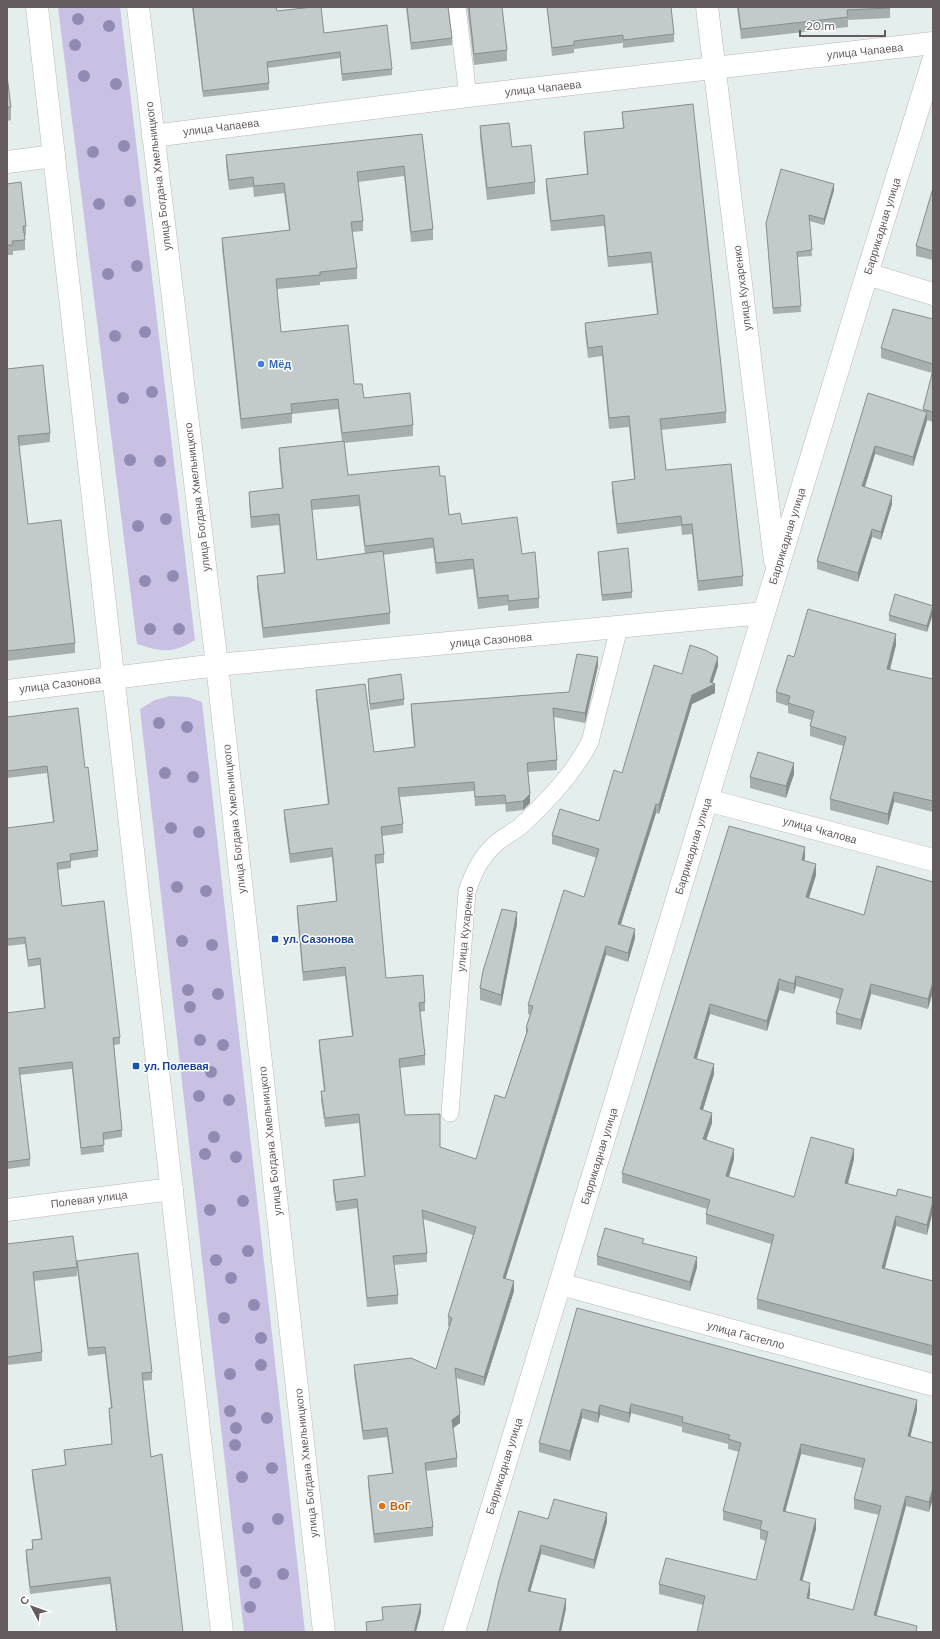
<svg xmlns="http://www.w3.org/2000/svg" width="940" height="1639" viewBox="0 0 940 1639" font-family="'DM Sans',sans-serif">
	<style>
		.green { fill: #c9c1e4 }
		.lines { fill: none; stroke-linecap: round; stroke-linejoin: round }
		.service-casing { stroke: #bdb6b8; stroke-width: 18 }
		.minor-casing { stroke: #bdb6b8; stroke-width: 23 }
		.secondary-casing { stroke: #bfb7b9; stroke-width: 23 }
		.service { stroke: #fff; stroke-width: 17 }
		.minor { stroke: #fff; stroke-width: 22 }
		.secondary { stroke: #fff; stroke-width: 22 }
		.tree { fill: #918bb3 }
		.wall { fill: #a7afae; fill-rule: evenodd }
		.shaded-wall { fill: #888e8d }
		.building { fill: #c2cbca; stroke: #888e8d; fill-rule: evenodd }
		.shop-dot { fill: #3f7fe0; stroke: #fff; stroke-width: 1.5 }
		.transit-dot { fill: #1a4fb4; stroke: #fff; stroke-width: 1.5 }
		.food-dot { fill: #e8710a; stroke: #fff; stroke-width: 1.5 }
		.labels { text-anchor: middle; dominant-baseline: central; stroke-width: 3; stroke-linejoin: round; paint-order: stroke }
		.street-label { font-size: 11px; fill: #645c5e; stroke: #fff }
		.shop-label { font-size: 11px; font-weight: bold; fill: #366cbe; stroke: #fff; text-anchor: start }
		.transit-label { font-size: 11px; font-weight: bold; fill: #164399; stroke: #fff; text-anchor: start }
		.food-label { font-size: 11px; font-weight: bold; fill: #c56008; stroke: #fff; text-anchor: start }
	</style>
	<rect width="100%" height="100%" fill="#e4eeed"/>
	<g class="green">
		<path d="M 58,7 L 120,7 L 195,640 C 172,654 162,652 137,644 Z"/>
		<polygon points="170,696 188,697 202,702 305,1632 244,1632 140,709 155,700"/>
	</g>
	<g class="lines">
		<defs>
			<g id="service">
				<polyline points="457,7 468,96"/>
				<path d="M 450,1113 L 467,892 C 473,872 482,854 499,841 C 507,835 517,830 524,823 C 549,799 574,773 590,742 L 619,628"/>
			</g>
			<g id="minor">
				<polyline points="707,7 775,561"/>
				<polyline points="153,136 468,96 933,43"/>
				<polyline points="7,162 54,156"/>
				<polyline points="867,274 933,294"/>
				<polyline points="217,665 764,613"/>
				<polyline points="7,691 113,678"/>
				<polyline points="707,800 933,860"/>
				<polyline points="7,1210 172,1189"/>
				<polyline points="560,1284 933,1385"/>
				<polyline points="454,1632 867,274 933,61"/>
			</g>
			<g id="secondary">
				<polyline points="37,7 222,1632"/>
				<polyline points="138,7 217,665 324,1632"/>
				<polyline points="113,678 217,665"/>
			</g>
		</defs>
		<use href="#service" class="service-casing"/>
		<use href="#minor" class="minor-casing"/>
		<use href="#secondary" class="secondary-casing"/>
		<use href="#service" class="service"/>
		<use href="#minor" class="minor"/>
		<use href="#secondary" class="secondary"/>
	</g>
	<g class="tree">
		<circle cx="78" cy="19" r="6"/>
		<circle cx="109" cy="26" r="6"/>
		<circle cx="75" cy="45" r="6"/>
		<circle cx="84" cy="76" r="6"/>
		<circle cx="116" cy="84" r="6"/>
		<circle cx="124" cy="146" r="6"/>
		<circle cx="93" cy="152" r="6"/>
		<circle cx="130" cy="201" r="6"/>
		<circle cx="99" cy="204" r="6"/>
		<circle cx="137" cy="266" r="6"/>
		<circle cx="108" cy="274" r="6"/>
		<circle cx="145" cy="332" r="6"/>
		<circle cx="115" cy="336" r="6"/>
		<circle cx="152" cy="392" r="6"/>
		<circle cx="123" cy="398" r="6"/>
		<circle cx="130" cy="460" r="6"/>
		<circle cx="160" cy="461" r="6"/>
		<circle cx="166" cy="519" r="6"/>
		<circle cx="138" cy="526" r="6"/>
		<circle cx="173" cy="576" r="6"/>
		<circle cx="145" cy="581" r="6"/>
		<circle cx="150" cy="629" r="6"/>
		<circle cx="179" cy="629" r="6"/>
		<circle cx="159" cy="723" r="6"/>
		<circle cx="187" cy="727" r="6"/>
		<circle cx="165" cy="773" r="6"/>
		<circle cx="193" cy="777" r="6"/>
		<circle cx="171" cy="828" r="6"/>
		<circle cx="199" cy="832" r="6"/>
		<circle cx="177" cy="887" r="6"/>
		<circle cx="206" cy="891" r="6"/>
		<circle cx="182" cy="941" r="6"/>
		<circle cx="212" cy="945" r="6"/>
		<circle cx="188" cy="990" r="6"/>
		<circle cx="218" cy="994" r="6"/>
		<circle cx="190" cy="1007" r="6"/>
		<circle cx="200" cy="1040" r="6"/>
		<circle cx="223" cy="1045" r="6"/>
		<circle cx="211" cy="1072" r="6"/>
		<circle cx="199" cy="1096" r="6"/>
		<circle cx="229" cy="1100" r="6"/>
		<circle cx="214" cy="1137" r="6"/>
		<circle cx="205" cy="1154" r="6"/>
		<circle cx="236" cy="1157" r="6"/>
		<circle cx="243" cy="1201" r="6"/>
		<circle cx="210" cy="1210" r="6"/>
		<circle cx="248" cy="1251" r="6"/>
		<circle cx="216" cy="1260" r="6"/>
		<circle cx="231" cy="1278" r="6"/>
		<circle cx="254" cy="1305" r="6"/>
		<circle cx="224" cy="1318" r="6"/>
		<circle cx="261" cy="1338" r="6"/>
		<circle cx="261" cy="1365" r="6"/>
		<circle cx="230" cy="1374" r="6"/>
		<circle cx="230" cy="1411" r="6"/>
		<circle cx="267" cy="1418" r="6"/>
		<circle cx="236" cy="1428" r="6"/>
		<circle cx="235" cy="1445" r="6"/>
		<circle cx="272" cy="1468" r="6"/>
		<circle cx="242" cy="1477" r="6"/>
		<circle cx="278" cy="1519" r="6"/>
		<circle cx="248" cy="1528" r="6"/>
		<circle cx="246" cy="1571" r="6"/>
		<circle cx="283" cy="1574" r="6"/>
		<circle cx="255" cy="1583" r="6"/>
		<circle cx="250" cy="1607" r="6"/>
	</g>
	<g class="wall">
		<polygon points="192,7 276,7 277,11 324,33 392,69 392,75 342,81 340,58 268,68 269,83 269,90 203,97"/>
		<polygon points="406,7 448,7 452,38 452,45 411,50"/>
		<polygon points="467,7 502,7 507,50 507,61 474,65"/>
		<polygon points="547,7 671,7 674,34 674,42 623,48 623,43 574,49 574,53 552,56"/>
		<polygon points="737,7 890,7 890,18 848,20 848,27 741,39"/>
		<polygon points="7,76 11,107 11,120 7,121"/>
		<polygon points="622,112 726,412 726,423 661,430 666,470 743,576 743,586 698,591 692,534 682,535 681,526 617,534 612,492 612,482 634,479 629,427 609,429 602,356 588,358 585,333 585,323 657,314 651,263 608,267 604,226 551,231 546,189 546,179 587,174 584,142 584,132 623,128"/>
		<polygon points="480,126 512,147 535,182 535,194 487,200 480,138"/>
		<path d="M 422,134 L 433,229 L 433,240 L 411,242 L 404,176 L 358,182 L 363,221 L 363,231 L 352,232 L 357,268 L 357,279 L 320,282 L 320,285 L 277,289 L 281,332 L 354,384 L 364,398 L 413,425 L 413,436 L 344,443 L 348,475 L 440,476 L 449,515 L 462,524 L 522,554 L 539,598 L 539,608 L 508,611 L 508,605 L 478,609 L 473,569 L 436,574 L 433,548 L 383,555 L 390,613 L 390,624 L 263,638 L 257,587 L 257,576 L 284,574 L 279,525 L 251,528 L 249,503 L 249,492 L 282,489 L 279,459 L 279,448 L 342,441 L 338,409 L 292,414 L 292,423 L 241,429 L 222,248 L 222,238 L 289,230 L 284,193 L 254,197 L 253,187 L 229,190 L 226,165 L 226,155 ZM 359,506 L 365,554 L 317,560 L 312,510 Z"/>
		<polygon points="7,184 26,226 26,235 25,236 25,250 13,251 13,255 7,255"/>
		<polygon points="933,188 933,260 916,256 916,246"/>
		<polygon points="834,190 824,225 809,221 812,256 797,257 801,312 773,314 766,223"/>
		<polygon points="933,319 933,422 927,420 913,466 875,454 865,487 892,504 881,540 872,537 858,582 817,569 817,561 868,393 923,411 932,373 881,358 881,348"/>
		<polygon points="7,369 50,433 50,442 19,446 28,524 75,643 75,653 7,661"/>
		<polygon points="598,552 632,592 632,598 602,601 598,558"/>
		<polygon points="933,606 933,613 927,632 889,621 889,615"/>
		<polygon points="896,645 890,670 933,679 933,812 894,802 888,825 830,810 830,799 843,746 810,736 810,726 811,720 788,713 788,706 776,702 776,692 794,657"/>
		<polygon points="598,666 585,723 554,717 557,760 557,770 528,772 530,803 523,810 506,812 505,804 475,806 474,791 400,797 403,824 403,833 382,836 384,854 384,863 376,864 386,978 425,1002 425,1011 420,1012 425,1055 425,1065 400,1068 405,1115 440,1147 476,1159 505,1098 526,1034 526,1028 530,1015 528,1014 528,1005 584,897 597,858 552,844 552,835 599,821 622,773 682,674 718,666 712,683 715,693 692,704 659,814 656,813 621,924 635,938 628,962 606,955 505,1279 514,1291 484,1386 456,1378 460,1423 453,1428 457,1458 457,1467 426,1471 433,1527 433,1536 374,1543 368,1485 368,1476 392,1473 387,1437 363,1440 354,1374 354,1365 436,1369 450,1326 448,1326 448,1316 473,1235 423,1219 427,1253 427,1262 394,1265 398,1295 398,1304 367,1307 357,1208 336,1211 333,1189 333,1180 364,1176 359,1123 325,1127 321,1100 321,1091 324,1091 319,1049 319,1040 352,1036 345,976 303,981 297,915 297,906 336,901 332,857 290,863 284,819 284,810 328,805 316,699 316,690 374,752 414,747 411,713 411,704 569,692"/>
		<polygon points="368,679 404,699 404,705 370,710 368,685"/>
		<polygon points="7,717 85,768 98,850 98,857 71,861 71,868 58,870 62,906 120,1037 120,1044 114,1045 122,1130 122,1137 103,1140 104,1152 81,1155 72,1069 20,1075 30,1159 30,1166 7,1169 7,1013 44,1008 40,965 28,967 25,944 7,946 7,828 53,822 47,773 7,778"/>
		<polygon points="794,774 786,798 750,788 750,777"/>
		<polygon points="729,826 805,857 804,861 816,875 809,898 864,915 933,882 928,1009 871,994 861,1030 836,1024 836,1013 840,999 796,986 794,994 779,990 767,1031 710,1014 696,1059 714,1074 703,1110 712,1123 706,1140 734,1159 729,1177 794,1197 854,1159 848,1184 896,1196 933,1198 927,1235 896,1226 885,1268 933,1281 933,1356 757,1309 757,1299 771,1244 706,1224 706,1214 707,1209 622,1183 622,1173"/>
		<polygon points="517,924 501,1006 480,1000 480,988"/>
		<polygon points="644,1243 697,1267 690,1291 597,1265 597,1256"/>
		<polygon points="7,1244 77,1267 77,1276 34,1281 42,1352 42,1361 7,1365"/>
		<polygon points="77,1261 152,1372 152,1380 142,1381 151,1457 183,1632 116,1632 110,1584 30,1594 26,1558 26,1550 32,1549 32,1540 41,1539 32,1477 32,1470 65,1465 64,1450 112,1444 109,1416 109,1408 111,1408 105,1354 88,1356 77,1268"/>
		<path d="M 577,1308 L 917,1410 L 910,1437 L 933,1443 L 933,1498 L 929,1512 L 906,1506 L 876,1616 L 917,1632 L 703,1605 L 659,1594 L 659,1584 L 756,1580 L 766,1541 L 760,1539 L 760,1530 L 723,1520 L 723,1511 L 739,1452 L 728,1449 L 728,1444 L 682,1432 L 682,1427 L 631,1413 L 629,1423 L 600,1415 L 598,1423 L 582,1418 L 570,1461 L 539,1452 L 539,1443 ZM 801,1454 L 863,1468 L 854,1499 L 854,1509 L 879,1515 L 853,1610 L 809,1599 L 810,1593 L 802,1581 L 816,1529 L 785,1511 Z"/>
		<polygon points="548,1519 607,1522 594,1569 541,1554 530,1591 566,1608 561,1632 487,1632"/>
	</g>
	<g class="shaded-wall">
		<polygon points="834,184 834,190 824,225 824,219"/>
		<polygon points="927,412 927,421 913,466 913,457"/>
		<polygon points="875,446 875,454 862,495 862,486"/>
		<polygon points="892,496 892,504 881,540 881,532"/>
		<polygon points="872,529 872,537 858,582 858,573"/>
		<polygon points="933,607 933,613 927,632 927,626"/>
		<polygon points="896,634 896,645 887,680 887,669"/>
		<polygon points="598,657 598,666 585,723 585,713"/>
		<polygon points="718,657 718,666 712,685 715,684 715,693 692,704 659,814 659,805 692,695 710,682"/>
		<polygon points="794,763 794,774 786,798 786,786"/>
		<polygon points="894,792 894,802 888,825 888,814"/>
		<polygon points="530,794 530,803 523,810 523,801"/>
		<polygon points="656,804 656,813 618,933 618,924"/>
		<polygon points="805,847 805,857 802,870 802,860"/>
		<polygon points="816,864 816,875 806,907 806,897"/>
		<polygon points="517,912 517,924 501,1006 501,995"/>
		<polygon points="635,929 635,938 628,962 628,953"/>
		<polygon points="606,946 606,955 503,1287 503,1278"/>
		<polygon points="796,976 796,986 794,994 794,984"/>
		<polygon points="779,979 779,990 767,1031 767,1021"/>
		<polygon points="933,982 933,992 928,1009 928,999"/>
		<polygon points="871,984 871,994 861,1030 861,1020"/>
		<polygon points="710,1004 710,1014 694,1068 694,1058"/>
		<polygon points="714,1064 714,1074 700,1119 700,1109"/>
		<polygon points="712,1113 712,1123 703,1149 703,1139"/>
		<polygon points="734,1149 734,1159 726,1186 726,1176"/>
		<polygon points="854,1149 854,1159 845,1193 845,1183"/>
		<polygon points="933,1201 933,1211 927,1235 927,1225"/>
		<polygon points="896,1216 896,1226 882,1278 882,1268"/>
		<polygon points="697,1257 697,1267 690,1291 690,1282"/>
		<polygon points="514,1281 514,1291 484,1386 484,1377"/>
		<polygon points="917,1400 917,1410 908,1446 908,1436"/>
		<polygon points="631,1404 631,1413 629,1423 629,1413"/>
		<polygon points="600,1405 600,1415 598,1423 598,1413"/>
		<polygon points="582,1409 582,1418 570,1461 570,1451"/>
		<polygon points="460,1414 460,1423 452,1429 452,1420"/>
		<polygon points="801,1444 801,1454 783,1520 783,1511"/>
		<polygon points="933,1488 933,1498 929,1512 929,1502"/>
		<polygon points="906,1496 906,1506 874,1625 874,1615"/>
		<polygon points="607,1513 607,1522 594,1569 594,1560"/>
		<polygon points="816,1519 816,1529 800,1590 800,1580"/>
		<polygon points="541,1545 541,1554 528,1599 528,1591"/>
		<polygon points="810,1583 810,1593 807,1608 807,1598"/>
		<polygon points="566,1599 566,1608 561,1632 559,1632"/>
		<polygon points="421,1604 421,1613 416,1632 414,1632"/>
	</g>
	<g class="building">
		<polygon points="193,7 276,7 277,11 313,7 321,7 324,33 387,25 392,69 342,74 340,52 267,62 269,83 203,91"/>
		<polygon points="407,7 448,7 452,38 411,43"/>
		<polygon points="469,7 502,7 507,50 474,54"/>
		<polygon points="547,7 671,7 674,34 623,40 623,35 574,41 574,45 552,48"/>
		<polygon points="738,7 890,7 890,8 847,10 848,17 741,29"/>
		<polygon points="7,76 11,107 7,107"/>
		<polygon points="693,104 726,412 660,419 666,470 731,464 743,576 698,581 692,524 682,525 681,516 617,524 612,482 635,479 629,416 609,418 602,346 588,348 585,323 658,314 651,252 608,257 604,215 551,221 546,179 588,174 584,132 624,128 622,112"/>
		<polygon points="509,123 512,147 531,145 535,182 487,188 480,126"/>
		<polygon points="422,134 433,229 411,232 404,166 357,172 363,221 351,222 357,268 320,272 320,275 276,279 281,332 348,325 354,384 362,384 364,398 410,393 413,425 342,433 338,399 291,404 292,413 241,419 222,238 290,230 284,183 254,186 253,177 229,180 226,155"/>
		<polygon points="781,169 834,184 824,219 809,215 812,250 797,252 801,306 773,308 766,223"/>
		<polygon points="21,182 26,226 23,226 25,240 12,241 13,245 7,245 7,184"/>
		<polygon points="933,188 933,251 916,246"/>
		<polygon points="893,309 933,319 933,364 881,348"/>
		<polygon points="43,365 50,433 18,436 28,524 61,520 75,643 7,651 7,369"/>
		<polygon points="933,370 933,412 923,409"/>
		<polygon points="868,393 927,412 913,457 875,446 862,486 892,496 881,532 872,529 858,573 817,561"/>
		<polygon points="344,441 348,475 439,466 440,476 445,476 449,515 460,513 462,524 517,517 522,554 535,552 539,598 508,601 508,595 478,598 473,559 436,563 433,538 365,546 359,495 311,500 317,560 383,551 390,613 263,628 257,576 285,573 279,514 251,517 249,492 283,488 279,448"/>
		<polygon points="628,548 632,592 602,595 598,552"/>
		<polygon points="895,594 933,606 927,626 889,615"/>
		<polygon points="808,609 896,634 887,669 933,679 933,801 894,792 888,814 830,799 846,737 810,726 814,711 788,703 790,696 776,692 788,655 794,657"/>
		<polygon points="690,645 705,650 718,657 710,682 715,684 692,695 659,805 656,804 618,924 635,929 628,953 606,946 503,1278 514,1281 484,1377 455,1368 460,1414 452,1420 457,1458 425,1463 433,1527 374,1534 368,1476 393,1473 387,1428 363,1431 354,1365 411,1358 436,1369 452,1318 448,1316 476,1227 422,1210 427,1253 393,1256 398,1295 367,1298 357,1199 336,1202 333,1180 365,1176 359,1114 325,1118 321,1091 325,1091 319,1040 353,1036 345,967 303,972 297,906 337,901 332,848 290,854 284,810 329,804 316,690 365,684 374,752 415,747 411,704 569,692 577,654 598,657 585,713 553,708 557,760 527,763 530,794 523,801 506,803 505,795 475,797 474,782 398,788 403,824 381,827 384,854 375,855 386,978 423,975 425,1002 419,1003 425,1055 399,1059 405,1115 440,1114 440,1147 476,1159 495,1095 505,1098 528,1029 526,1028 533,1006 528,1005 564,890 584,897 599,849 552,835 560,809 599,821 614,770 622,773 654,665 682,674"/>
		<polygon points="401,674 404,699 370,704 368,679"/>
		<polygon points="78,708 85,768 88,767 98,850 70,854 71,861 57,863 62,906 104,901 120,1037 113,1038 122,1130 103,1133 104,1145 81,1148 72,1062 19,1068 30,1159 7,1162 7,1013 45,1008 40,958 28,960 25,937 7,939 7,828 54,822 47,766 7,771 7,717"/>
		<polygon points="758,752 794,763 786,786 750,777"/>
		<polygon points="729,826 805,847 802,860 816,864 806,897 864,915 877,866 933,882 933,982 928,999 871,984 861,1020 836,1013 843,989 796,976 794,984 779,979 767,1021 710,1004 694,1058 714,1064 700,1109 712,1113 703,1139 734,1149 726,1176 794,1197 811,1137 854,1149 845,1183 896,1196 898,1189 933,1198 933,1201 927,1225 896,1216 882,1268 933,1281 933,1346 757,1299 774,1235 706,1214 710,1200 622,1173"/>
		<polygon points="502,909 517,912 501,995 480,988 483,971"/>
		<polygon points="605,1228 644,1239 642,1243 697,1257 690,1282 597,1256"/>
		<polygon points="73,1236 77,1267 33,1272 42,1352 7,1357 7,1244"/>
		<polygon points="138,1253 152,1372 142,1373 151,1457 162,1454 183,1632 117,1632 110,1577 30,1587 26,1550 33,1549 32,1540 42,1539 32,1470 66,1465 64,1450 112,1444 109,1408 112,1408 105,1347 88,1348 77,1261"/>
		<path d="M 577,1308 L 917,1400 L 908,1436 L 933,1443 L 933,1488 L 929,1502 L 906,1496 L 874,1615 L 917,1626 L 916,1632 L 697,1632 L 705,1596 L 659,1584 L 666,1558 L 756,1580 L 768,1532 L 760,1529 L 762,1521 L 723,1511 L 741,1443 L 728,1439 L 730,1435 L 682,1422 L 683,1417 L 631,1404 L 629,1413 L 600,1405 L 598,1413 L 582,1409 L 570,1451 L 539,1443 ZM 801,1444 L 865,1459 L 854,1499 L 881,1506 L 853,1610 L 807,1598 L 810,1583 L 800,1580 L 816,1519 L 783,1511 Z"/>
		<polygon points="554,1499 607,1513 594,1560 541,1545 528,1591 566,1599 559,1632 487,1632 499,1580 519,1511 548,1519"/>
		<polygon points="421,1604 414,1632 367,1632 366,1622 383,1620 382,1607 383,1607"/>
	</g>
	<circle class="shop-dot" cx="261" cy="364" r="4"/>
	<g class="transit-dot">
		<rect x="271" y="935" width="8" height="8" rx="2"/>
		<rect x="132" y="1062" width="8" height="8" rx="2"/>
	</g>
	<circle class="food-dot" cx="382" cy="1506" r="4"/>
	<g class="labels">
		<g class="street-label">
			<text transform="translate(865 51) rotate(-6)">улица Чапаева</text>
			<text transform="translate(543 88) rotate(-6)">улица Чапаева</text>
			<text transform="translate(221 127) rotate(-7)">улица Чапаева</text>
			<text transform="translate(158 176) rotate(-97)">улица Богдана Хмельницкого</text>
			<text transform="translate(882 226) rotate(-73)">Баррикадная улица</text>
			<text transform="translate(742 288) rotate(-97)">улица Кухаренко</text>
			<text transform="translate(197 497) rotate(-97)">улица Богдана Хмельницкого</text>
			<text transform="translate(787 536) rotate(-73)">Баррикадная улица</text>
			<text transform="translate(491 640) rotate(-5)">улица Сазонова</text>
			<text transform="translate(60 684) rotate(-7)">улица Сазонова</text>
			<text transform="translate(234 819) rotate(-96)">улица Богдана Хмельницкого</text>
			<text transform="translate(820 830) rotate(15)">улица Чкалова</text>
			<text transform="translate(693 846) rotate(-73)">Баррикадная улица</text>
			<text transform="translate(465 929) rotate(-84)">улица Кухаренко</text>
			<text transform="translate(270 1141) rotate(-96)">улица Богдана Хмельницкого</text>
			<text transform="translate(599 1156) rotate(-73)">Баррикадная улица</text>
			<text transform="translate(89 1199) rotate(-7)">Полевая улица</text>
			<text transform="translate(746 1335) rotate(15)">улица Гастелло</text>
			<text transform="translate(306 1463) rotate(-96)">улица Богдана Хмельницкого</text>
			<text transform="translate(504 1466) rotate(-73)">Баррикадная улица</text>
		</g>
		<g class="shop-label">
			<text x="269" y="364">Мёд</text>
		</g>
		<g class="transit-label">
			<text x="283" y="939">ул. Сазонова</text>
			<text x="144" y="1066">ул. Полевая</text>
		</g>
		<g class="food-label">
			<text x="390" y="1506">ВоГ</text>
		</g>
	</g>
	<rect width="940" height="1639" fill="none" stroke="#645c5e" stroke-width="16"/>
	<g transform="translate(32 1607) rotate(311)" stroke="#ffffff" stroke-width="3" paint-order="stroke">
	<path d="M0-3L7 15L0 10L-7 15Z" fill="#645c5e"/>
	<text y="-6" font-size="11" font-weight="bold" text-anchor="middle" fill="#645c5e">С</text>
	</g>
	<path d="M800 30v6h85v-6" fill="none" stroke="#645c5e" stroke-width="2"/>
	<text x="806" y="30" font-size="12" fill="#645c5e" stroke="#ffffff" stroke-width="3" paint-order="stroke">20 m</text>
</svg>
